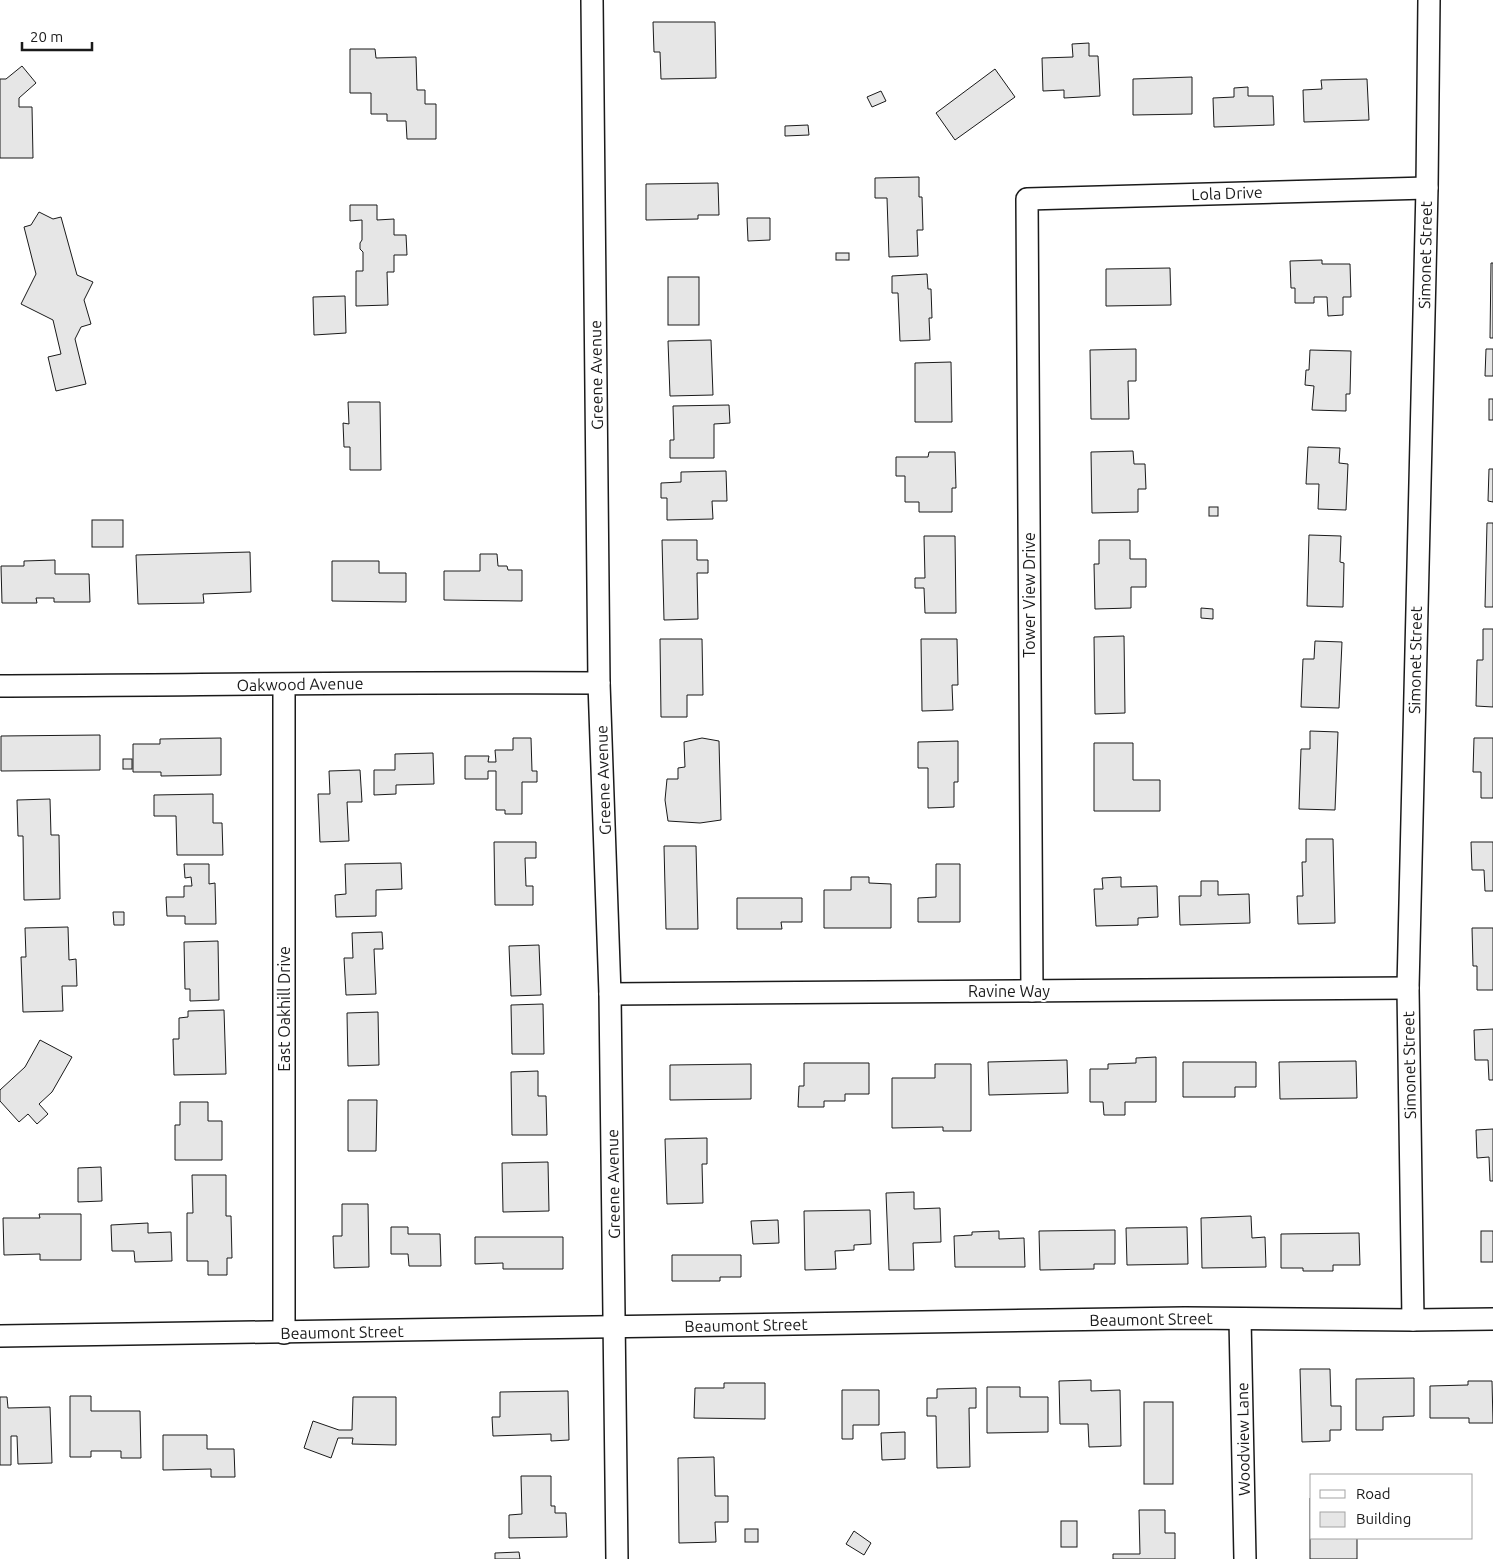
<svg xmlns="http://www.w3.org/2000/svg" width="1493" height="1559" viewBox="0 0 1493 1559" font-family="Ubuntu,sans-serif">
	<style>
		.building { fill: #e6e6e6; stroke: #1a1a1a }
		.lines { fill: none; stroke-linecap: round; stroke-linejoin: round }
		.street-casing { stroke: #1a1a1a; stroke-width: 24 }
		.street { stroke: #fff; stroke-width: 21 }
		.labels { text-anchor: middle; dominant-baseline: central; stroke-width: 4; stroke-linejoin: round; paint-order: stroke }
		.street-label { font-size: 16px; fill: #1a1a1a; stroke: #fff }
	</style>
	<rect width="100%" height="100%" fill="#fff"/>
	<g class="building">
		<polygon points="653,22 715,22 716,78 661,79 660,52 654,52"/>
		<polygon points="1089,43 1089,56 1098,56 1100,96 1064,98 1064,90 1043,91 1042,58 1073,57 1072,44"/>
		<polygon points="350,49 375,49 376,58 416,57 417,90 425,90 425,104 436,104 436,139 407,139 406,121 387,121 387,114 371,114 371,93 350,93"/>
		<polygon points="22,66 36,83 19,98 19,107 32,107 33,158 0,158 0,79 6,79"/>
		<polygon points="995,69 1015,97 955,140 936,113"/>
		<polygon points="1192,77 1192,114 1133,115 1133,79"/>
		<polygon points="1367,79 1369,120 1304,122 1303,90 1322,89 1321,80"/>
		<polygon points="1248,87 1248,96 1273,96 1274,125 1214,127 1213,98 1234,97 1234,88"/>
		<polygon points="881,91 886,101 872,107 867,97"/>
		<polygon points="808,125 809,135 785,136 785,126"/>
		<polygon points="919,177 919,197 922,197 923,230 917,230 918,256 889,257 887,198 875,198 875,178"/>
		<polygon points="718,183 719,215 698,215 698,219 646,220 646,184"/>
		<polygon points="350,205 377,205 377,220 394,219 394,235 406,235 407,255 394,255 394,272 387,272 388,305 356,306 356,271 363,271 363,252 360,249 360,243 362,240 362,220 350,221"/>
		<polygon points="39,212 53,219 61,217 77,275 93,282 84,300 91,324 81,327 75,339 86,384 56,391 48,357 61,354 53,320 21,304 36,274 24,227 31,225"/>
		<polygon points="747,218 770,218 770,240 748,241"/>
		<rect x="836" y="253" width="13" height="7"/>
		<polygon points="1322,260 1322,264 1350,264 1351,297 1343,297 1343,315 1328,316 1327,297 1314,297 1314,303 1295,303 1295,288 1291,288 1290,261"/>
		<polygon points="1491,263 1493,263 1493,338 1490,338"/>
		<polygon points="1170,268 1171,305 1106,306 1106,269"/>
		<polygon points="927,274 928,289 931,289 932,318 929,318 930,340 900,341 898,293 892,293 892,276"/>
		<rect x="668" y="277" width="31" height="48"/>
		<polygon points="345,296 346,333 314,335 313,297"/>
		<polygon points="711,340 713,395 670,396 668,341"/>
		<polygon points="1136,349 1136,381 1128,381 1129,419 1091,419 1090,350"/>
		<polygon points="1486,349 1493,349 1493,376 1485,376"/>
		<polygon points="1310,350 1351,351 1350,394 1346,394 1346,411 1312,410 1314,386 1305,385 1306,370 1309,370"/>
		<polygon points="951,362 952,422 915,422 915,363"/>
		<rect x="1489" y="399" width="4" height="21"/>
		<polygon points="348,402 380,402 381,470 350,470 350,447 344,447 343,423 349,424"/>
		<polygon points="729,405 730,423 714,424 714,458 670,458 670,440 674,440 673,406"/>
		<polygon points="1308,447 1340,448 1339,463 1348,464 1346,510 1318,509 1319,484 1306,484"/>
		<polygon points="1133,451 1134,464 1145,464 1146,489 1138,489 1138,512 1092,513 1091,452"/>
		<polygon points="929,452 955,452 956,488 952,488 952,512 919,512 919,502 905,502 905,476 896,476 896,457 928,457"/>
		<polygon points="1489,469 1493,469 1493,502 1488,501"/>
		<polygon points="726,471 727,501 712,501 713,519 667,520 667,498 661,498 661,483 681,482 681,472"/>
		<rect x="1209" y="507" width="9" height="9"/>
		<rect x="92" y="520" width="31" height="27"/>
		<polygon points="1487,523 1493,523 1493,607 1485,607"/>
		<polygon points="1309,535 1341,536 1340,562 1344,563 1343,607 1307,606"/>
		<polygon points="924,536 955,536 956,613 925,613 924,588 915,588 915,578 925,578"/>
		<polygon points="662,540 697,540 697,560 708,560 708,573 697,573 698,619 664,620"/>
		<polygon points="1099,540 1130,540 1130,559 1146,559 1146,587 1131,587 1131,608 1095,609 1094,564 1099,564"/>
		<polygon points="250,552 251,592 203,594 204,603 138,604 136,555"/>
		<polygon points="480,554 497,554 498,566 507,566 508,570 522,570 522,601 444,600 444,571 480,571"/>
		<polygon points="55,560 55,574 89,574 90,602 54,602 54,598 36,598 37,603 2,603 1,566 24,566 24,561"/>
		<polygon points="332,561 379,561 379,573 406,573 406,602 332,601"/>
		<polygon points="1201,608 1213,609 1213,619 1201,618"/>
		<polygon points="1483,629 1493,629 1493,707 1476,706 1477,660 1483,660"/>
		<polygon points="1124,636 1125,713 1095,714 1094,637"/>
		<polygon points="660,639 702,639 703,695 687,695 687,717 661,717"/>
		<polygon points="921,639 957,639 958,685 952,685 953,710 922,711"/>
		<polygon points="1315,641 1342,642 1339,708 1301,707 1303,659 1314,659"/>
		<polygon points="1310,731 1338,732 1335,810 1299,809 1301,749 1310,749"/>
		<polygon points="100,735 100,770 1,771 1,736"/>
		<polygon points="221,738 221,775 161,776 161,772 133,772 133,744 160,744 160,739"/>
		<polygon points="513,738 531,738 532,771 537,771 537,782 522,782 522,814 505,814 505,810 496,810 496,771 488,771 488,779 465,779 465,756 489,756 488,762 496,762 495,750 513,750"/>
		<polygon points="702,738 719,741 721,820 700,823 668,821 665,800 667,779 678,779 678,768 685,767 684,742"/>
		<polygon points="1474,738 1493,738 1493,798 1481,798 1481,772 1473,772"/>
		<polygon points="958,741 958,782 954,782 954,807 928,808 928,768 918,768 918,742"/>
		<polygon points="1094,743 1133,743 1133,780 1160,780 1160,811 1094,811"/>
		<polygon points="433,753 434,784 396,785 396,794 374,795 374,770 395,770 395,754"/>
		<rect x="123" y="759" width="9" height="10"/>
		<polygon points="360,770 362,802 347,802 349,841 320,842 318,794 330,794 329,771"/>
		<polygon points="213,794 213,823 222,823 223,855 177,855 176,816 154,816 154,795"/>
		<polygon points="50,799 51,835 59,835 60,899 24,900 23,836 18,836 17,800"/>
		<polygon points="1306,839 1333,839 1335,923 1298,924 1297,896 1303,896 1302,862 1306,862"/>
		<polygon points="494,842 536,842 536,858 525,858 526,886 533,886 533,905 495,905"/>
		<polygon points="1471,842 1493,842 1493,891 1485,891 1484,870 1472,870"/>
		<polygon points="664,846 696,846 698,929 666,929"/>
		<polygon points="401,863 402,889 376,890 376,916 336,917 335,895 346,894 345,864"/>
		<polygon points="184,864 209,864 209,884 215,883 216,924 185,924 185,916 167,916 166,897 184,897 184,886 192,886 191,877 185,878"/>
		<polygon points="936,864 960,864 960,922 918,922 918,898 936,897"/>
		<polygon points="851,877 869,877 869,883 891,884 891,928 824,928 824,890 851,890"/>
		<polygon points="1121,877 1121,887 1157,886 1158,917 1138,918 1138,925 1096,926 1094,889 1103,889 1102,878"/>
		<polygon points="1201,881 1218,881 1218,895 1249,894 1250,923 1180,925 1179,896 1201,896"/>
		<polygon points="737,898 802,898 802,922 781,922 782,929 737,929"/>
		<polygon points="113,912 124,912 124,925 114,925"/>
		<polygon points="68,927 69,960 76,959 77,986 62,986 63,1011 23,1012 21,957 26,957 25,928"/>
		<polygon points="1472,928 1493,928 1493,990 1477,990 1477,966 1473,966"/>
		<polygon points="382,932 383,949 374,949 376,994 346,995 344,958 353,958 352,933"/>
		<polygon points="218,941 219,1000 190,1001 190,989 185,989 184,942"/>
		<polygon points="539,945 541,995 511,996 509,946"/>
		<polygon points="543,1004 544,1054 512,1054 511,1005"/>
		<polygon points="224,1010 226,1074 174,1075 173,1039 179,1039 179,1018 188,1017 188,1011"/>
		<polygon points="378,1012 379,1065 348,1066 347,1013"/>
		<polygon points="1493,1029 1493,1080 1489,1080 1488,1060 1475,1060 1474,1030"/>
		<polygon points="40,1040 72,1057 52,1092 39,1104 48,1114 37,1124 28,1114 19,1122 0,1101 0,1090 25,1067"/>
		<polygon points="1156,1057 1156,1102 1125,1102 1125,1115 1104,1115 1103,1102 1090,1102 1090,1069 1108,1069 1108,1064 1136,1063 1136,1058"/>
		<polygon points="1067,1060 1068,1093 989,1095 988,1062"/>
		<polygon points="1356,1061 1357,1098 1280,1099 1279,1062"/>
		<polygon points="1183,1062 1256,1062 1256,1087 1235,1087 1235,1097 1183,1097"/>
		<polygon points="804,1063 869,1063 869,1094 845,1094 845,1101 824,1101 824,1107 798,1107 799,1086 804,1086"/>
		<polygon points="751,1064 751,1099 670,1100 670,1065"/>
		<polygon points="935,1064 971,1064 971,1131 943,1131 943,1127 892,1128 892,1078 935,1078"/>
		<polygon points="538,1071 538,1096 546,1096 547,1135 512,1135 511,1072"/>
		<polygon points="348,1100 377,1100 376,1151 348,1151"/>
		<polygon points="180,1102 208,1102 208,1121 222,1121 222,1160 175,1160 175,1125 180,1125"/>
		<polygon points="1493,1129 1493,1181 1490,1181 1489,1157 1477,1158 1476,1130"/>
		<polygon points="707,1138 707,1164 702,1164 703,1203 667,1204 665,1139"/>
		<polygon points="548,1162 549,1211 503,1212 502,1163"/>
		<polygon points="101,1167 102,1201 78,1202 78,1168"/>
		<polygon points="192,1175 226,1175 226,1216 231,1216 232,1258 227,1258 227,1275 208,1275 208,1261 187,1261 187,1213 193,1213"/>
		<polygon points="914,1192 914,1209 940,1208 941,1242 913,1243 914,1270 889,1270 886,1193"/>
		<polygon points="342,1204 368,1204 369,1267 334,1268 333,1236 342,1236"/>
		<polygon points="870,1210 871,1244 854,1245 854,1250 835,1251 836,1269 805,1270 804,1211"/>
		<polygon points="39,1214 81,1214 81,1260 40,1260 40,1254 4,1255 3,1218 40,1218"/>
		<polygon points="1251,1216 1252,1238 1265,1237 1266,1267 1202,1268 1201,1218"/>
		<polygon points="778,1220 779,1243 753,1244 751,1221"/>
		<polygon points="148,1223 148,1233 171,1232 172,1261 135,1262 134,1251 112,1251 111,1225"/>
		<polygon points="391,1227 408,1227 408,1234 440,1234 441,1266 409,1266 408,1254 391,1254"/>
		<polygon points="1187,1227 1188,1264 1127,1265 1126,1228"/>
		<polygon points="1115,1230 1115,1264 1094,1264 1094,1269 1040,1270 1039,1231"/>
		<polygon points="999,1231 999,1239 1024,1238 1025,1267 955,1267 954,1236 972,1235 972,1232"/>
		<rect x="1481" y="1231" width="12" height="31"/>
		<polygon points="1359,1233 1360,1265 1333,1265 1333,1271 1303,1271 1303,1268 1281,1268 1281,1234"/>
		<polygon points="475,1237 563,1237 563,1269 503,1269 503,1263 475,1264"/>
		<polygon points="672,1255 741,1255 741,1277 720,1277 720,1281 672,1281"/>
		<polygon points="1300,1369 1330,1369 1331,1406 1341,1406 1341,1430 1330,1430 1330,1441 1302,1442"/>
		<polygon points="1414,1378 1414,1416 1383,1417 1383,1430 1356,1430 1356,1379"/>
		<polygon points="1091,1380 1091,1391 1120,1390 1121,1446 1089,1447 1088,1424 1060,1424 1059,1381"/>
		<polygon points="1468,1381 1492,1381 1493,1423 1469,1423 1469,1418 1430,1418 1430,1386 1468,1385"/>
		<polygon points="724,1383 765,1383 765,1419 694,1418 695,1388 724,1388"/>
		<polygon points="987,1387 1020,1387 1020,1397 1048,1397 1048,1432 987,1433"/>
		<polygon points="976,1388 976,1408 969,1408 970,1467 937,1468 936,1416 927,1416 927,1398 937,1398 937,1389"/>
		<polygon points="842,1390 879,1390 879,1425 853,1425 853,1439 842,1439"/>
		<polygon points="568,1391 569,1440 551,1441 551,1434 493,1436 492,1417 500,1417 500,1392"/>
		<polygon points="70,1396 91,1396 91,1411 140,1411 141,1458 121,1458 121,1451 91,1451 91,1457 70,1457"/>
		<polygon points="0,1397 7,1397 8,1408 50,1407 52,1463 18,1464 17,1436 11,1436 11,1465 0,1465"/>
		<polygon points="353,1397 396,1397 396,1445 352,1444 353,1438 338,1438 331,1458 304,1448 313,1421 339,1430 352,1430"/>
		<rect x="1144" y="1402" width="29" height="82"/>
		<polygon points="905,1432 905,1459 882,1460 881,1433"/>
		<polygon points="163,1435 207,1435 207,1449 234,1449 235,1477 211,1477 211,1469 163,1470"/>
		<polygon points="714,1457 715,1496 728,1496 728,1522 715,1522 716,1542 679,1543 678,1458"/>
		<polygon points="521,1476 551,1476 551,1506 555,1506 555,1513 566,1513 567,1537 509,1538 509,1515 522,1514"/>
		<polygon points="1310,1498 1312,1498 1312,1538 1357,1538 1357,1559 1310,1559"/>
		<polygon points="1139,1510 1165,1510 1165,1533 1175,1533 1175,1559 1113,1559 1113,1554 1140,1554"/>
		<rect x="1061" y="1521" width="16" height="26"/>
		<rect x="745" y="1529" width="13" height="13"/>
		<polygon points="854,1531 871,1543 864,1555 846,1544"/>
		<polygon points="519,1552 520,1559 495,1559 495,1553"/>
	</g>
	<g class="lines">
		<defs>
			<g id="street">
				<polyline points="592,0 599,683 610,994 617,1559"/>
				<polyline points="284,685 284,1333"/>
				<path d="M 0,686 C 200,685 400,682 599,683"/>
				<polyline points="1032,991 1027,199 1427,188"/>
				<polyline points="610,994 1408,988"/>
				<polyline points="1240,1319 1245,1559"/>
				<polyline points="1413,1320 1408,988 1427,188 1429,0"/>
				<polyline points="0,1336 1185,1318 1413,1320 1493,1319"/>
			</g>
		</defs>
		<use href="#street" class="street-casing"/>
		<use href="#street" class="street"/>
	</g>
	<g class="labels">
		<g class="street-label">
			<text transform="translate(1227 193) rotate(-2)">Lola Drive</text>
			<text transform="translate(1425 255) rotate(-89)">Simonet Street</text>
			<text transform="translate(596 375) rotate(-91)">Greene Avenue</text>
			<text transform="translate(1029 595) rotate(-90)">Tower View Drive</text>
			<text transform="translate(1415 660) rotate(-89)">Simonet Street</text>
			<text transform="translate(300 684) rotate(-1)">Oakwood Avenue</text>
			<text transform="translate(603 780) rotate(-92)">Greene Avenue</text>
			<text x="1009" y="991">Ravine Way</text>
			<text transform="translate(284 1009) rotate(-90)">East Oakhill Drive</text>
			<text transform="translate(1409 1065) rotate(-91)">Simonet Street</text>
			<text transform="translate(613 1184) rotate(-91)">Greene Avenue</text>
			<text transform="translate(1151 1319) rotate(-1)">Beaumont Street</text>
			<text transform="translate(746 1325) rotate(-1)">Beaumont Street</text>
			<text transform="translate(342 1332) rotate(-1)">Beaumont Street</text>
			<text transform="translate(1243 1439) rotate(-91)">Woodview Lane</text>
		</g>
	</g>
	<rect x="1310" y="1474" width="162" height="65" fill="#ffffff" stroke="#a3a3a3"/>
	<rect x="1320" y="1490" width="25" height="8" fill="#ffffff" stroke="#a3a3a3"/>
	<text x="1356" y="1499" font-size="15" fill="#1a1a1a">Road</text>
	<rect x="1320" y="1512" width="25" height="15" fill="#e6e6e6" stroke="#a3a3a3"/>
	<text x="1356" y="1524" font-size="15" fill="#1a1a1a">Building</text>
	<path d="M22 42v8h70v-8" fill="none" stroke="#1a1a1a" stroke-width="2.5"/>
	<text x="30" y="42" font-size="15" fill="#1a1a1a" stroke="#ffffff" stroke-width="4" paint-order="stroke">20 m</text>
</svg>
